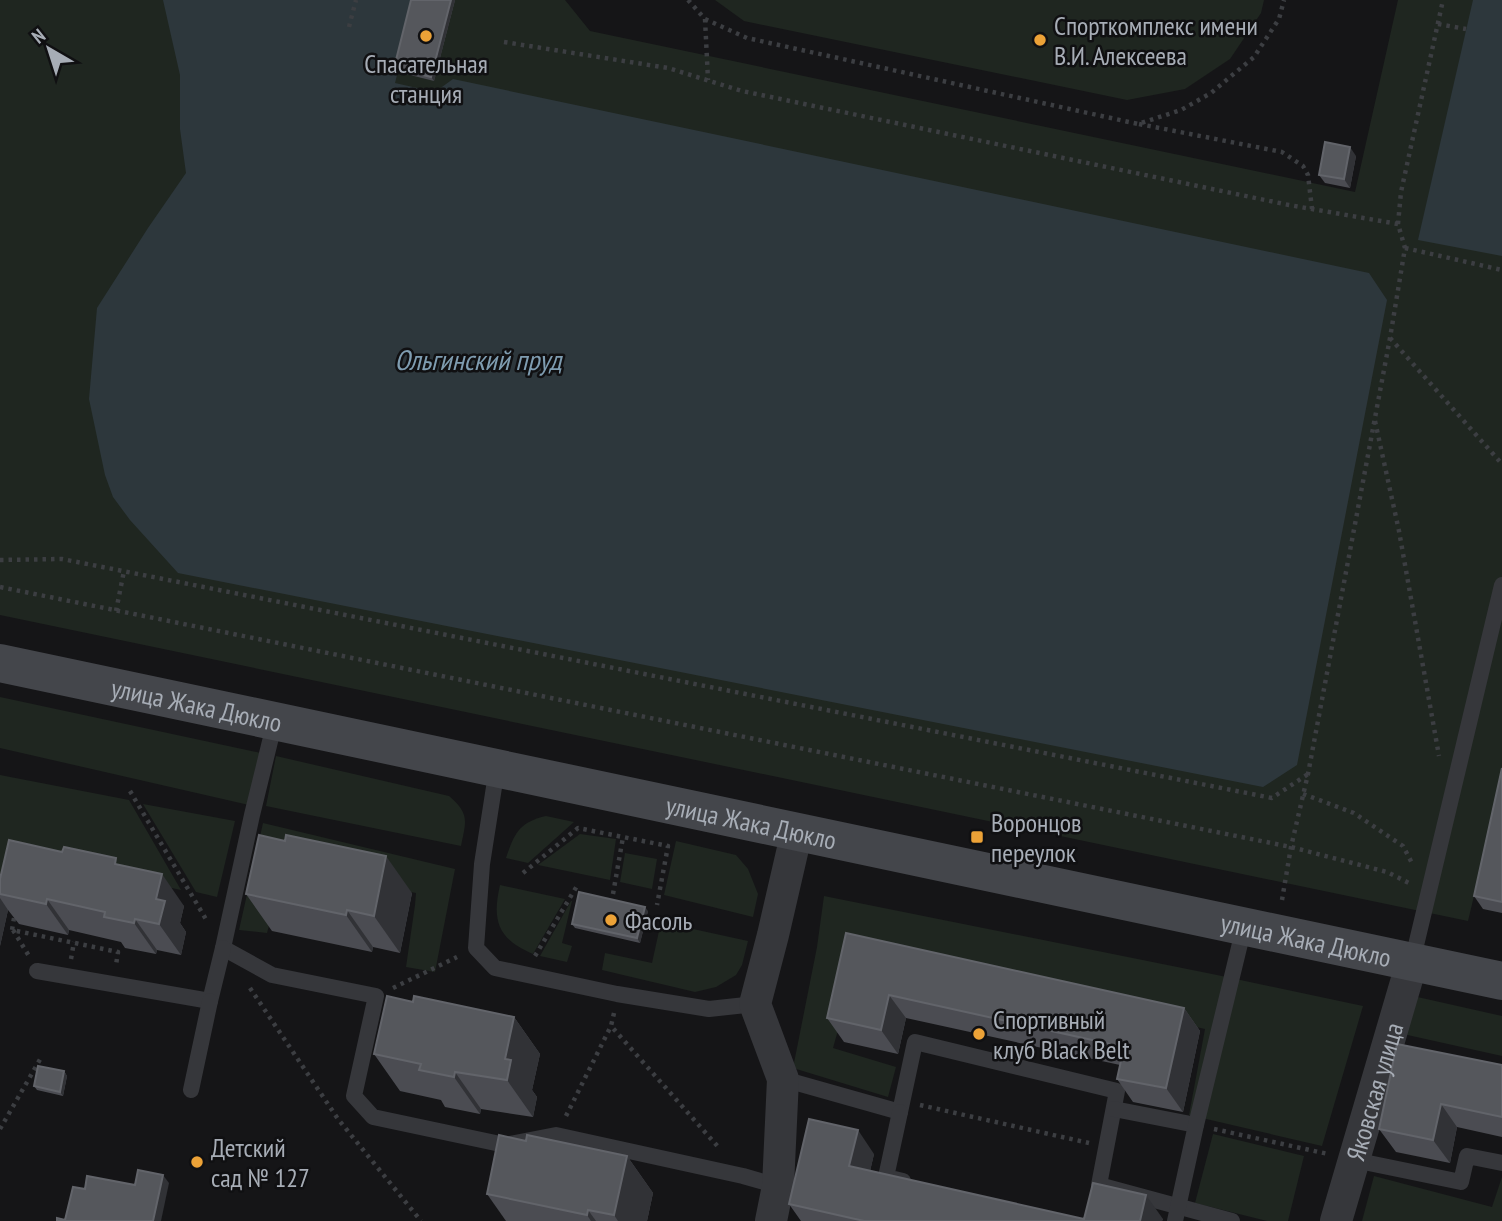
<svg xmlns="http://www.w3.org/2000/svg" width="1502" height="1221" viewBox="0 0 1502 1221" font-family="'PT Sans Narrow',sans-serif">
	<style>
		.green { fill: #1f2620 }
		.water { fill: #2d373c }
		.lines { fill: none; stroke-linecap: round; stroke-linejoin: round }
		.path { stroke: #3c3e42; stroke-width: 4.5; stroke-dasharray: 3.5 5; stroke-linecap: butt }
		.lane { stroke: #36373b; stroke-width: 16 }
		.street { stroke: #36373b; stroke-width: 32 }
		.secondary { stroke: #44464b; stroke-width: 38 }
		.wall { fill: #4b4c52 }
		.shaded-wall { fill: #313236 }
		.building { fill: #55575c; stroke: #62646a; stroke-width: 2 }
		.poi-dot { fill: #eca237; stroke: #101012; stroke-width: 2.5 }
		.labels { text-anchor: middle; dominant-baseline: central; stroke-width: 5; stroke-linejoin: round; paint-order: stroke }
		.poi-label { font-size: 26px; fill: #a7adb6; stroke: #101012; text-anchor: start }
		.street-label { font-size: 26px; fill: #a7adb6; stroke: #101012 }
		.water-label { font-size: 28px; font-style: italic; fill: #7f9db1; stroke: #101012 }
	</style>
	<rect width="100%" height="100%" fill="#151517"/>
	<g class="green">
		<polygon points="0,0 565,0 590,31 1355,192 1398,0 1502,0 1502,779 1468,921 0,615"/>
		<polygon points="715,0 1264,0 1261,13 1230,59 1185,89 1127,100 744,21"/>
		<polygon points="0,697 261,753 249,805 0,748"/>
		<path d="M 276,756 L 449,796 C 470,814 466,821 461,846 L 266,806 Z"/>
		<polygon points="0,775 129,800 181,890 23,856 16,879 0,876"/>
		<polygon points="143,804 235,821 217,897 196,892"/>
		<path d="M 546,816 L 574,822 L 528,863 L 506,858 C 514,834 519,822 546,816 Z"/>
		<polygon points="263,823 455,869 435,972 406,967 415,905 416,893 285,867 267,933 239,930"/>
		<polygon points="580,834 616,839 610,880 538,865"/>
		<polygon points="676,841 736,855 748,869 758,894 753,917 664,895"/>
		<polygon points="625,853 657,859 652,889 620,882"/>
		<path d="M 500,885 L 565,899 L 533,954 C 497,939 492,920 500,885 Z"/>
		<polygon points="824,896 1217,975 1363,1006 1322,1146 1189,1115 1205,1029 860,952 833,1048 896,1067 888,1097 793,1068 817,947"/>
		<polygon points="571,901 572,901 562,943 572,946 567,962 540,956"/>
		<polygon points="661,922 748,941 742,965 736,975 716,987 695,992 602,970 605,953 652,963"/>
		<polygon points="1413,996 1502,1016 1502,1056 1403,1034"/>
		<polygon points="1213,1134 1304,1156 1288,1221 1267,1221 1195,1203"/>
		<polygon points="1374,1176 1492,1207 1502,1177 1502,1221 1362,1221"/>
	</g>
	<g class="water">
		<polygon points="163,0 416,0 395,83 435,92 453,79 1369,273 1387,300 1297,765 1263,787 178,573 130,520 113,497 105,475 89,399 97,308 148,228 186,173 180,129 180,75"/>
		<polygon points="1473,0 1502,0 1502,256 1418,240"/>
	</g>
	<g class="lines">
		<g class="path">
			<polyline points="688,0 705,19 747,38 1138,124 1181,110 1211,93 1254,57 1279,19 1284,0"/>
			<polyline points="705,19 708,80"/>
			<polyline points="1438,24 1466,29"/>
			<polyline points="349,27 356,0"/>
			<polyline points="504,42 668,68 742,91 1289,205 1398,224"/>
			<polyline points="1139,124 1282,152 1303,166 1308,175 1312,209"/>
			<polyline points="1405,248 1502,270"/>
			<polyline points="1390,338 1502,464"/>
			<polyline points="1375,421 1399,531 1439,756"/>
			<polyline points="0,560 62,559 1272,798 1308,774"/>
			<polyline points="0,587 1291,847 1387,872 1409,883"/>
			<polyline points="116,611 124,571"/>
			<polyline points="130,791 207,921"/>
			<polyline points="1303,794 1354,813 1403,846 1413,865"/>
			<polyline points="523,873 578,828 668,846 657,905"/>
			<polyline points="613,894 623,837"/>
			<polyline points="1282,900 1291,847 1308,774 1390,338 1405,248 1398,224 1401,192 1443,0"/>
			<polyline points="14,918 12,930 118,952 116,965"/>
			<polyline points="13,930 29,956"/>
			<polyline points="535,956 577,886"/>
			<polyline points="71,959 74,942"/>
			<polyline points="250,988 338,1119 421,1221"/>
			<polyline points="393,988 457,957"/>
			<polyline points="614,1013 611,1026 720,1149"/>
			<polyline points="920,1105 1089,1143"/>
			<polyline points="566,1116 611,1026"/>
			<polyline points="0,1129 42,1056"/>
			<polyline points="1214,1129 1328,1154"/>
		</g>
		<g class="lane">
			<polyline points="275,721 252,815 223,948 272,975 376,996 354,1096 373,1117 505,1145 556,1135 743,1176 778,1186"/>
			<polyline points="497,768 482,864 476,948 495,968 617,994 709,1009 755,1004"/>
			<polyline points="1412,962 1502,585"/>
			<polyline points="37,971 210,1001 223,948"/>
			<polyline points="783,1079 900,1112 915,1042 1117,1091 1099,1185 1232,1221"/>
			<polyline points="191,1090 210,1001"/>
			<polyline points="1114,1109 1196,1125"/>
			<polyline points="900,1112 886,1177 903,1181"/>
			<polyline points="1354,1160 1461,1182 1467,1156 1502,1163"/>
			<polyline points="1175,1221 1196,1125 1244,927"/>
		</g>
		<g class="street">
			<polyline points="771,1221 778,1186 783,1079 755,1004 773,935 797,831"/>
			<path id="s1" d="M 1336,1221 L 1412,962"/>
		</g>
		<path class="secondary" id="s2" d="M 0,663 L 1502,981"/>
	</g>
	<g class="wall">
		<polygon points="411,0 455,0 434,81 398,72 394,68"/>
		<polygon points="1356,156 1350,188 1325,183 1319,175"/>
		<polygon points="1502,768 1502,913 1483,909 1474,896"/>
		<polygon points="121,865 184,906 180,923 186,932 181,955 157,950 156,954 125,948 121,942 69,930 68,935 19,924 8,910 0,946 0,879"/>
		<polygon points="412,893 400,953 373,947 372,952 272,931 246,894"/>
		<polygon points="648,911 640,943 575,928 572,924"/>
		<polygon points="846,933 1184,1008 1200,1031 1183,1112 1133,1102 1117,1079 1120,1065 906,1018 898,1054 844,1042 827,1018"/>
		<polygon points="413,1002 514,1017 540,1054 532,1090 537,1097 533,1117 481,1109 480,1114 445,1107 441,1100 400,1091 374,1054"/>
		<polygon points="1502,1065 1502,1137 1457,1127 1450,1163 1396,1152 1379,1129"/>
		<polygon points="64,1071 67,1076 63,1096 37,1090 34,1086"/>
		<polygon points="526,1141 627,1156 653,1193 647,1221 506,1221 487,1194"/>
		<polygon points="874,1154 870,1171 1084,1219 1163,1219 1162,1221 801,1221 789,1204"/>
	</g>
	<g class="shaded-wall">
		<polygon points="451,0 455,0 434,81 431,77"/>
		<polygon points="1350,147 1356,156 1350,188 1344,179"/>
		<polygon points="386,856 412,893 400,953 374,916"/>
		<polygon points="162,874 184,906 180,923 186,932 181,955 159,924 156,899"/>
		<polygon points="0,898 8,910 0,946"/>
		<polygon points="47,899 69,930 68,935 46,904"/>
		<polygon points="645,907 648,911 640,943 637,938"/>
		<polygon points="347,910 373,947 372,952 346,915"/>
		<polygon points="135,919 157,950 156,954 134,923"/>
		<polygon points="889,995 906,1018 898,1054 881,1030"/>
		<polygon points="1184,1008 1200,1031 1183,1112 1166,1088"/>
		<polygon points="514,1017 540,1054 532,1090 537,1097 533,1117 507,1080 505,1059"/>
		<polygon points="64,1071 67,1076 63,1096 60,1092"/>
		<polygon points="455,1072 481,1109 480,1114 454,1077"/>
		<polygon points="1441,1104 1457,1127 1450,1163 1433,1140"/>
		<polygon points="858,1130 874,1154 866,1189 849,1166"/>
		<polygon points="627,1156 653,1193 647,1221 618,1221 614,1215"/>
		<polygon points="163,1175 169,1183 161,1221 153,1221"/>
		<polygon points="1146,1195 1163,1219 1162,1221 1140,1221"/>
		<polygon points="588,1210 596,1221 591,1221 587,1215"/>
	</g>
	<g class="building">
		<polygon points="411,0 451,0 431,77 394,68"/>
		<polygon points="1325,142 1350,147 1344,179 1319,175"/>
		<polygon points="1502,768 1502,902 1474,896"/>
		<polygon points="259,835 285,841 286,835 386,856 374,916 347,910 346,915 246,894"/>
		<polygon points="9,840 62,852 64,847 116,858 115,864 162,874 156,899 165,901 159,924 135,919 134,923 104,917 105,912 47,899 46,904 0,894 0,879"/>
		<polygon points="579,892 645,907 637,938 572,924"/>
		<polygon points="846,933 1184,1008 1166,1088 1117,1079 1124,1047 889,995 881,1030 827,1018"/>
		<polygon points="387,996 413,1002 414,996 514,1017 505,1059 511,1060 507,1080 455,1072 454,1077 419,1070 421,1064 374,1054"/>
		<polygon points="1397,1044 1502,1065 1502,1117 1441,1104 1433,1140 1379,1129"/>
		<polygon points="38,1066 64,1071 60,1092 34,1086"/>
		<polygon points="809,1119 858,1130 849,1166 1084,1219 1093,1183 1146,1195 1140,1221 864,1221 789,1204"/>
		<polygon points="499,1135 526,1141 527,1135 627,1156 614,1215 588,1210 587,1215 487,1194"/>
		<polygon points="138,1170 163,1175 153,1221 57,1221 57,1218 65,1220 73,1187 85,1189 87,1176 135,1185"/>
	</g>
	<g class="poi-dot">
		<circle cx="426" cy="36" r="7"/>
		<circle cx="1040" cy="40" r="7"/>
		<rect x="970" y="830" width="14" height="14" rx="3.5"/>
		<circle cx="611" cy="920" r="7"/>
		<circle cx="979" cy="1034" r="7"/>
		<circle cx="197" cy="1162" r="7"/>
	</g>
	<g class="labels">
		<g class="poi-label">
			<text x="1054" y="25">Спорткомплекс имени<tspan x="1054" dy="30">В.И. Алексеева</tspan></text>
			<text x="426" y="63" text-anchor="middle">Спасательная<tspan x="426" dy="30">станция</tspan></text>
			<text x="991" y="822">Воронцов<tspan x="991" dy="30">переулок</tspan></text>
			<text x="625" y="920">Фасоль</text>
			<text x="993" y="1019">Спортивный<tspan x="993" dy="30">клуб Black Belt</tspan></text>
			<text x="211" y="1147">Детский<tspan x="211" dy="30">сад № 127</tspan></text>
		</g>
		<g class="street-label">
			<text stroke="none"><textPath href="#s2" startOffset="201">улица Жака Дюкло</textPath></text>
			<text stroke="none"><textPath href="#s2" startOffset="768">улица Жака Дюкло</textPath></text>
			<text stroke="none"><textPath href="#s2" startOffset="1335">улица Жака Дюкло</textPath></text>
			<text stroke="none"><textPath href="#s1" startOffset="135">Яковская улица</textPath></text>
		</g>
		<g class="water-label">
			<text x="478" y="359">Ольгинский пруд</text>
		</g>
	</g>
	<g transform="translate(49 49) rotate(321)" stroke="#101012" stroke-width="5" paint-order="stroke">
	<path d="M0-5L12 26L0 18L-12 26Z" fill="#a7adb6"/>
	<text y="-10" font-size="19" font-weight="bold" text-anchor="middle" fill="#a7adb6">N</text>
	</g>
</svg>
